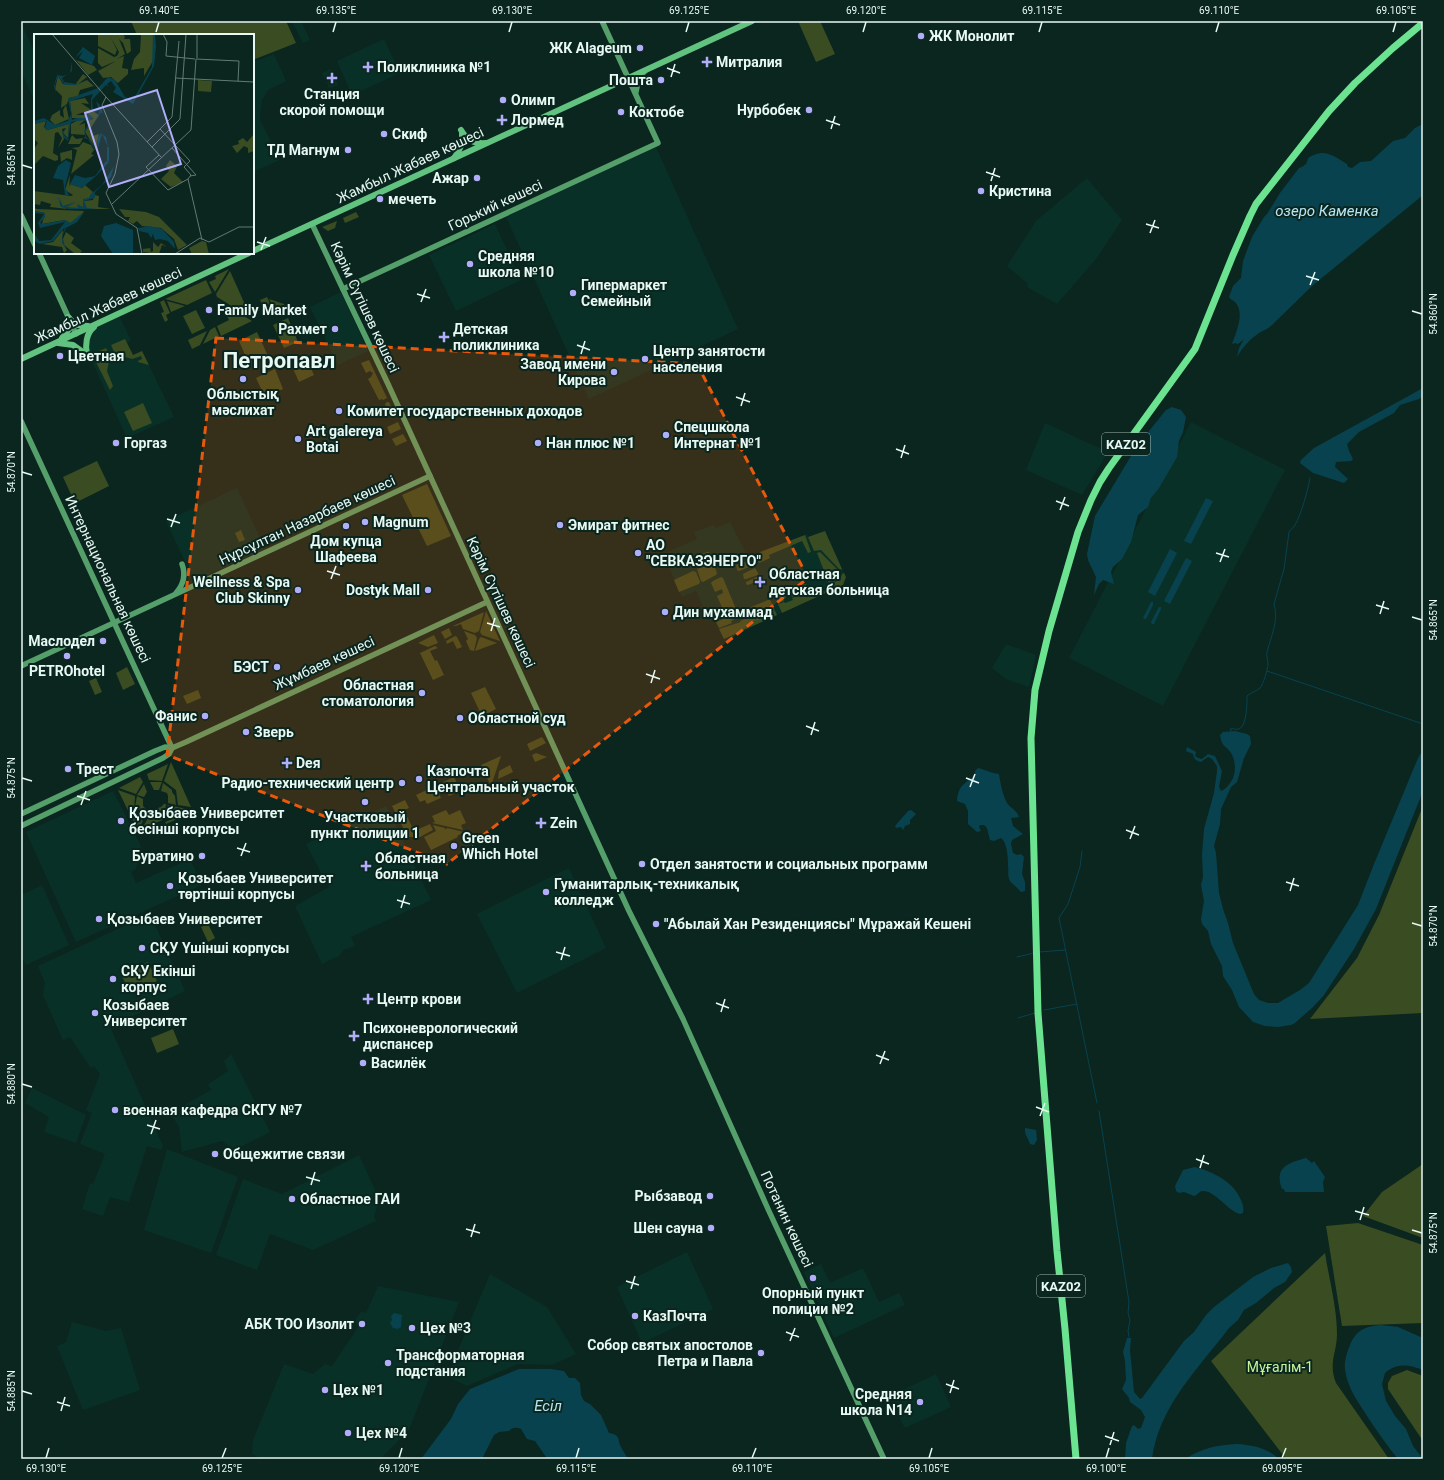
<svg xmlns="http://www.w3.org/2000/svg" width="1444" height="1480" viewBox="0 0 1444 1480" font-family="Roboto,sans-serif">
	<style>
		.built { fill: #093027 }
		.green { fill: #394c22 }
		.water { fill: #08424f }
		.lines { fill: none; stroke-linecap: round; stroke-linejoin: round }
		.stream { stroke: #08424f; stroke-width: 1 }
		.secondary { stroke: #559f6b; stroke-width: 5.5 }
		.primary { stroke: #61c37f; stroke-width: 6 }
		.highway { stroke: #6be391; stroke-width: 7 }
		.marked { fill: #e8590c; fill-opacity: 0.2; stroke: #e8590c; stroke-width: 3; stroke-dasharray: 8 5; stroke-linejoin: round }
		.ticks { fill: none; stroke: #e8f8f3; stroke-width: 1.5 }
		.poi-dot { fill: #b2adf9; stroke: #0a261f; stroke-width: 1.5 }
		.labels { text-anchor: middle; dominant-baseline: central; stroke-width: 4; stroke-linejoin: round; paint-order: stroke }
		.shield { fill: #0a261f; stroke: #a5b9b3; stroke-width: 1 }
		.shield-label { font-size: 13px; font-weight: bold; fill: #e8f8f3 }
		.poi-label { font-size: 14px; font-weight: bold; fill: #e8f8f3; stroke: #0a261f; text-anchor: start }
		.street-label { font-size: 14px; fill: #e8f8f3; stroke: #0a261f }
		.park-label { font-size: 14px; fill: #c8f497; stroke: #0a261f }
		.water-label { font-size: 15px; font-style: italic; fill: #b7e5f4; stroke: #0a261f }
		.town-label { font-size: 22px; font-weight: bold; fill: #e8f8f3; stroke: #0a261f }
		.inset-river { fill: none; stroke: #08424f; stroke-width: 2 }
		.inset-road { fill: none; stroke: #637a74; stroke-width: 1 }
		.view { fill: #b2adf9; fill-opacity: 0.15; stroke: #b2adf9; stroke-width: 2 }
		.inset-edge { fill: none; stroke: #e8f8f3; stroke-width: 2 }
		.neatline { fill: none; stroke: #e8f8f3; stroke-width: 1.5 }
		.ticks-label { font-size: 10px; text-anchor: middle; fill: #e8f8f3 }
	</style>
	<rect width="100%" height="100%" fill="#0a261f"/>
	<g class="built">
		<polygon points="292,21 301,21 310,40 303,43"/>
		<polygon points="21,23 35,53 35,102 21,71"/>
		<polygon points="384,39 400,73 352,95 337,61"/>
		<polygon points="274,54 286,81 268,90 262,100 260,115 260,120 280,160 253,172 253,62"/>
		<polygon points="331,69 338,85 329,88 327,82 330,81 329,78 325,79 322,73"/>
		<polygon points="656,147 738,329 589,399 506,217"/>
		<polygon points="1087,178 1122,220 1096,259 1057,304 1027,287 1028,284 1007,266 1036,221"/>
		<polygon points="495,224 521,280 456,311 429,255"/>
		<polygon points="341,292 368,351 338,365 310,307"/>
		<polygon points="119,316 131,340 127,343 133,355 142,351 174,417 127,438 87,350 92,329"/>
		<polygon points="1191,422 1285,470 1163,706 1069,658"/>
		<polygon points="1045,423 1108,452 1082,495 1026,470"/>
		<polygon points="237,488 265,549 194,581 166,521"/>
		<polygon points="730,522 748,557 807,534 808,537 825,531 846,577 843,585 724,639 717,623 706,614 696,591 682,597 663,554 697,539 694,532 714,525 716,528"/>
		<polygon points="1006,644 1036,655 1029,687 1006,679 992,668"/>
		<polygon points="113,791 141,846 136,869 131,872 136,883 190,859 202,885 76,942 26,832"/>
		<polygon points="386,806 431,900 351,937 355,946 343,950 339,956 322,964 295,906 329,887 306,844"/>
		<polygon points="569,868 606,948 517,993 477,914"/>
		<polygon points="42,885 69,945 26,965 21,956 21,895"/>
		<polygon points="150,914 185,991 110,1027 163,1146 161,1150 147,1146 129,1202 110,1197 103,1216 82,1209 90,1183 93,1184 105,1154 80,1144 92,1113 86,1110 100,1074 94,1066 91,1068 70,1037 63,1040 43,995 45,983 38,966"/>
		<polygon points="231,1054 270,1132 234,1150 222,1141 182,1152 179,1127 170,1113 211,1090 208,1084 228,1071 224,1061"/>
		<polygon points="32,1088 86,1115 76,1143 44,1132 49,1117 25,1103"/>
		<polygon points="167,1149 238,1177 211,1253 144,1230"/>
		<polygon points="359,1155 381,1203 378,1205 374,1216 376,1221 313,1250 270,1234 257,1270 216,1255 243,1179 282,1194"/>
		<polygon points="687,1252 713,1309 642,1343 617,1287"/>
		<polygon points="821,1264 830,1283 863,1268 879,1302 899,1293 905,1305 834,1338 804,1272"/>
		<polygon points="490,1274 547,1307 576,1354 552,1365 518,1364 467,1386 447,1376"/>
		<polygon points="378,1286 459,1302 409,1430 380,1459 261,1459 252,1454 253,1440 284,1364 313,1374 325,1364 332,1366 359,1326 354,1322 357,1317 361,1312 366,1313"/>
		<polygon points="72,1322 106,1331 121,1328 140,1390 83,1410 57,1346 66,1342"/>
		<polygon points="936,1374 951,1407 905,1428 888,1397"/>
	</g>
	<g class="green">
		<polygon points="131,21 286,21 296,43 253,60 253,35 137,35"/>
		<polygon points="798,21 820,21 835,54 816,62"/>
		<polygon points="356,212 359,217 345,223 343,218"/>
		<polygon points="337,221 335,228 328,231 322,227"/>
		<polygon points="337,244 339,250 346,261 344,262 353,276 345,278 330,247"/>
		<polygon points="229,269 215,292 209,282 216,279 215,276"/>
		<polygon points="230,271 251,318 217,297 216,294"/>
		<polygon points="206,280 212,293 187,305 165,299"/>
		<polygon points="267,297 270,303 269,305 271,308 274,307 275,305 274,303 271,302 269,299 284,304 285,306 266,314 260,300"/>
		<polygon points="164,300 170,313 166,315 168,320 165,322 161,313 164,312 160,302"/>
		<polygon points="167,301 185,306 171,312"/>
		<polygon points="219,301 252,321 221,336 217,326 229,320"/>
		<polygon points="196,310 205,328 192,334 183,316"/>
		<polygon points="288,318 298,342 284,348 273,325"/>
		<polygon points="215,327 219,336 203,344 210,330"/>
		<polygon points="207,331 200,345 192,349 188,340"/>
		<polygon points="257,332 268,356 249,364 239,341"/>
		<polygon points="125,339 133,355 142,351 149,365 138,362 138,361 142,359 141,356 132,359 115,354 111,345"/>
		<polygon points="106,348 110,356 107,371 113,386 110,390 92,354"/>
		<polygon points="305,356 314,375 299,382 290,362"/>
		<polygon points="369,360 387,398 383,400 382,399 379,400 368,379 371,377 373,373 370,371 366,373 361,363"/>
		<polygon points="275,369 283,389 265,397 256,378"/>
		<polygon points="387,402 389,402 395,415 389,417 386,416 381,408 386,406 385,404"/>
		<polygon points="143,403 152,423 133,431 124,412"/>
		<polygon points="398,422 401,429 390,434 387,427"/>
		<polygon points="403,434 407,441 396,446 392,439"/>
		<polygon points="97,461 109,486 75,503 63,477"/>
		<polygon points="427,484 451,536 427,546 402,495"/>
		<polygon points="241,530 245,540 239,542 235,533"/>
		<polygon points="825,531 842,569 840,570 821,550 814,551 808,537"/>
		<polygon points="805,535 811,552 808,553 802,541 769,555 770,558 759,563 756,557 761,554 760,552"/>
		<polygon points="707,552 709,552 717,573 716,575 703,582 701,581 697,569 706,565 702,554"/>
		<polygon points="820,552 839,571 826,576 817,553"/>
		<polygon points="750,560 751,560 752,566 739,571 737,570 736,565"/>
		<polygon points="783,566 785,570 768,577 767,573"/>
		<polygon points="755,568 758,573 758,575 746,579 744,579 743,574"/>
		<polygon points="693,571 696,572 700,582 699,584 679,592 674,580"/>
		<polygon points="844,573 846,577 843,585 782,613 778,604 784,602 785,603 793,600 792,598 810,591 812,596 831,588 828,581 833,579 835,582 840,579 842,574"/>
		<polygon points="759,576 761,578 760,580 748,585 746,584 746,582"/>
		<polygon points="721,577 723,578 736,609 736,611 727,615 725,614 717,596 723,593 722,589 715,592 711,583 713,581"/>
		<polygon points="805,584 807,585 810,590 792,597 791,596 787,597 785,592"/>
		<polygon points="784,593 786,598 783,599 784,601 778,603 777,596"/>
		<polygon points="768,600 770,600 773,605 740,619 739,618 736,619 734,614"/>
		<polygon points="773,607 777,615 724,639 719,629 741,622 740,621"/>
		<polygon points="486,611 500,641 482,635 480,632"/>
		<polygon points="484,612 479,631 475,633 463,629 461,624 456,626 453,626"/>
		<polygon points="733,615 735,619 731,621 732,623 719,628 716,622"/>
		<polygon points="449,628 452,635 445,639 441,632"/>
		<polygon points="464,631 475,635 477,638 474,651 470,650 466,641 468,639"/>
		<polygon points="434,635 438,643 428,647 418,643"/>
		<polygon points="455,636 457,637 462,647 457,649 453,641 447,644 446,641"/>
		<polygon points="481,637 497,643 475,651 479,639"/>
		<polygon points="435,646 438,648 430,651 435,661 437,660 444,675 433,680 420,653"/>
		<polygon points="127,667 135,684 123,690 116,673"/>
		<polygon points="96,678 102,692 95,695 89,681"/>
		<polygon points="485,687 496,709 482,716 471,693"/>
		<polygon points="198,690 201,698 187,704 183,696"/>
		<polygon points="542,737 546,743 530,751 527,744"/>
		<polygon points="536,753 547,757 535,762 532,755"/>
		<polygon points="501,756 492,783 490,784 481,765"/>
		<polygon points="171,762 191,807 178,805 176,790 164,781"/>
		<polygon points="168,764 162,781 149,780 147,774"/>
		<polygon points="510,765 513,772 498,779 499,771"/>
		<polygon points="140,777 143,782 136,794 119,788"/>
		<polygon points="454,777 461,791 449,796 446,790 439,794 441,798 427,804 425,800 420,802 416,795"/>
		<polygon points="150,782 162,782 159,790 154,790"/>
		<polygon points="163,783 172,790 172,792 175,796 176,805 168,803 168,796 167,793 161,791"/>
		<polygon points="144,784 147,792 144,797 137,795"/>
		<polygon points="118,790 135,796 134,812 143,821 139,828 136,827"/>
		<polygon points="137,796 143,799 143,806 149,812 144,820 139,814 139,810 135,807"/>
		<polygon points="405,800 409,808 404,810 414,831 430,824 433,830 420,837 408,837 392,806"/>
		<polygon points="164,804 166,804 165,811 154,816 151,812 152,810 161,807"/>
		<polygon points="167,805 187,809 142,829 150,814 150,816 154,818 166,812 169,807"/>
		<polygon points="1423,806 1423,1013 1310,1019 1357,958 1379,915"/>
		<polygon points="446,810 449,815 460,810 466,823 461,825 463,830 432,823 435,822 432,816"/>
		<polygon points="188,812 189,814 166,824 165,822"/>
		<polygon points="433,825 445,828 445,830 447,828 464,832 457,836 458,837 431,850 424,837 436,831"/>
		<polygon points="208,924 215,938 208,942 201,927"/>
		<polygon points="148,962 157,981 130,993 121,974"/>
		<polygon points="173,1029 179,1044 157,1053 151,1038"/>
		<polygon points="1423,1164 1423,1238 1363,1216 1382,1192"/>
		<polygon points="1358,1223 1423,1245 1423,1323 1342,1326 1326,1226"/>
		<path d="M 1325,1253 C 1329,1279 1337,1307 1337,1334 C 1337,1353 1328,1362 1336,1383 L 1389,1459 L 1286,1459 L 1211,1361 Z"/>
		<polygon points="1407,1370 1423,1376 1423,1439 1421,1438 1388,1389 1388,1383 1392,1376"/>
	</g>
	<g class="water">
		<path d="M 1423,124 L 1423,195 L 1312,286 L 1272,325 C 1268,329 1264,330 1259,333 C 1250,339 1242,348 1237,357 L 1239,348 L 1244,339 L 1238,344 L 1235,343 L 1232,344 C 1236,332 1246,312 1234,301 C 1232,300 1230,299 1229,297 L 1233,286 L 1241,278 L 1243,261 L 1252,237 L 1264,217 L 1267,214 L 1280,193 L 1299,168 C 1305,166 1307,164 1308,158 C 1324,148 1332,155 1347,164 L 1348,167 L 1352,168 L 1360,162 L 1371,161 L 1393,141 L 1405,138 L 1415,128 Z"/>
		<polygon points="1423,388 1423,396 1419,399 1400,405 1394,413 1359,432 1347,444 1349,451 1353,459 1351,461 1336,462 1335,467 1348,479 1344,483 1313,473 1300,463 1301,460 1314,448"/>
		<polygon points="1172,407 1181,410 1186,417 1183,432 1179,441 1177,457 1159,488 1151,498 1148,507 1138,515 1131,542 1122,559 1113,567 1111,572 1114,584 1103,580 1099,584 1094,595 1096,577 1088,560 1087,554 1095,516 1137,446 1166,410"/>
		<polygon points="1206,498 1213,501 1191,544 1184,541"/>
		<polygon points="1170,549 1177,553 1155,596 1148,592"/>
		<polygon points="1186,558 1192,561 1170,604 1164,601"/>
		<polygon points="1151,602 1153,602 1153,605 1146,619 1145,619 1143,618"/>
		<polygon points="1159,607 1161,607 1161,609 1154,624 1152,624 1151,622"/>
		<path d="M 1235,731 L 1247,734 L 1250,736 L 1251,744 L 1244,758 L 1237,782 L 1231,787 L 1221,809 L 1220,824 L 1214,846 L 1216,853 L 1219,893 L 1223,909 L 1228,923 L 1233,943 L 1254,994 L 1259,1000 L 1268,1003 L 1278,1003 L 1300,990 L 1309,983 L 1358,905 L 1374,864 L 1418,758 L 1423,750 L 1423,791 L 1376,909 L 1354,949 L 1324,995 L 1313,1007 L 1295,1023 L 1291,1025 L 1278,1027 L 1265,1026 L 1253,1022 L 1239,1007 L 1232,990 L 1223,976 L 1222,966 L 1211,944 L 1208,931 L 1202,924 L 1201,919 L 1204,901 L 1201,885 L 1203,877 L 1202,854 L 1204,829 L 1214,793 L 1217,771 L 1217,766 L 1212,759 L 1208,757 L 1201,762 C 1196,761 1194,759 1193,754 L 1186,751 L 1187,747 L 1196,752 L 1195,756 L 1198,758 L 1202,759 L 1208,754 L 1215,756 L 1222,771 L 1219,787 L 1221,791 C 1226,789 1229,785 1232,780 C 1236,773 1236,761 1231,753 C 1226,745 1222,748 1220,735 L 1223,732 Z"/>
		<path d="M 978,768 C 986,770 991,773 999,774 C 1000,782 1003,796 1007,803 C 1010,808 1017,810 1019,817 L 1011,818 L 1013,826 L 1023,834 L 1012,840 L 1011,844 L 1013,853 L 1017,855 L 1021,854 L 1024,857 L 1022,874 L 1025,882 L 1025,891 L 1021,892 C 1018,888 1012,884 1010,881 C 1007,876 1009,870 1008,865 C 1008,857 1007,842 1001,838 L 994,841 L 990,840 L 987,828 L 984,825 L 980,825 L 979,827 L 981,831 L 977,832 L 968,824 L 968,811 L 965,804 L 957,801 C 958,785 965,784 975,775 L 975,771 Z"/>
		<polygon points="911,810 916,814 910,820 910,824 905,826 903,830 901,827 896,828 895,826 908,811"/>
		<path d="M 1025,1128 L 1036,1130 L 1037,1140 L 1034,1145 L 1030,1144 C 1029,1139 1024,1135 1025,1128 Z"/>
		<path d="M 1306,1158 L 1312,1163 L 1314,1161 L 1325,1177 L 1323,1182 L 1324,1192 L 1285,1192 L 1284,1189 L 1282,1189 C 1274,1168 1287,1163 1306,1158 Z"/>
		<path d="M 1195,1167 C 1213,1172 1233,1181 1241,1200 C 1243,1204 1244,1208 1243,1213 L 1240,1214 C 1228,1211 1215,1190 1202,1191 C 1199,1192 1197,1195 1194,1196 L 1184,1192 L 1179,1193 L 1176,1191 L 1175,1186 L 1183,1170 Z"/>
		<path d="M 1288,1263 L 1291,1267 L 1292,1272 L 1285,1282 L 1274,1288 L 1256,1303 L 1244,1310 L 1238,1320 L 1229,1328 C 1198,1369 1159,1406 1152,1459 L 1125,1459 L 1126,1443 L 1132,1426 L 1134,1425 L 1138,1429 L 1141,1428 L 1145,1417 L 1141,1410 L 1130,1402 L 1129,1398 L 1122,1389 L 1126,1380 L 1125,1361 L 1123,1352 L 1127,1338 L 1131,1338 L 1130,1350 L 1134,1392 L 1140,1399 L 1142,1398 L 1184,1341 L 1194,1332 L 1206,1315 L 1214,1307 L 1253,1277 L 1271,1268 Z"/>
		<polygon points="394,1313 402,1315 401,1327 398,1329 393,1328 390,1323 392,1320 391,1316"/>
		<path d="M 1381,1325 L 1398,1327 L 1423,1338 L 1423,1370 C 1410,1365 1397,1362 1385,1373 L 1382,1384 L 1386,1401 L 1395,1416 L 1406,1429 L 1413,1446 L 1423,1459 L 1398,1459 C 1387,1446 1378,1432 1369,1419 C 1359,1403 1347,1388 1345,1369 C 1344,1362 1347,1352 1350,1345 C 1356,1330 1366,1326 1381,1325 Z"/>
		<path d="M 519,1369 L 551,1369 L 564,1371 L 569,1378 L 575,1378 L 580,1383 L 581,1395 L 584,1401 L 590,1404 L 601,1415 L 609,1433 C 621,1435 617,1439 621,1447 C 623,1451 626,1455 628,1459 L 549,1459 L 546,1457 L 535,1441 L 527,1439 L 521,1429 C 517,1427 512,1427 509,1431 L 499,1432 L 494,1435 L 482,1459 L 421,1459 L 451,1419 L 458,1404 L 470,1389 Z"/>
		<path d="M 1237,1444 C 1253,1445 1267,1448 1279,1459 L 1185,1459 C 1202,1448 1217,1445 1237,1444 Z"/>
	</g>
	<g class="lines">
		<g class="stream">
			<polyline points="1267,671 1423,724"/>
			<path d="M 1231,731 L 1230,729 C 1233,728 1236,730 1239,729 C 1247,726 1247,703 1247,696 C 1251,692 1256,692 1260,688 C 1263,685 1268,669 1268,664 C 1268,660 1266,656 1267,652 C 1271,636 1279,621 1274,604 L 1284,569 L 1289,532 C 1290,529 1293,529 1295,525 C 1301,515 1308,490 1310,478"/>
			<polyline points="1082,851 1080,867 1068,904 1059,918 1097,1103"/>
			<polyline points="1039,952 1065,950"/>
			<polyline points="1017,957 1034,953"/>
			<polyline points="1044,1010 1077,1004"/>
			<polyline points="1018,1018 1035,1013"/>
			<polyline points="1099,1111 1129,1302 1128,1313 1130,1320 1128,1331 1129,1337"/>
		</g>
		<g class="secondary">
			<polyline points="636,92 639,77 645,71"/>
			<polyline points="21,215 35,245"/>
			<polyline points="312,224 388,384 629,911 683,1019 768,1209 884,1459"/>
			<polyline points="39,253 76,334"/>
			<polyline points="343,289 658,143 602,21"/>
			<polyline points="21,421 172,748"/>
			<path d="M 176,593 C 184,584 186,575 182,564"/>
			<polyline points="21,666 430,476"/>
			<polyline points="21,814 155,751 165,747 172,748 186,742 487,602"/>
			<polyline points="21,826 163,758 169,754 172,748"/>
		</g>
		<g class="primary">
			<path d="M 461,130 C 467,140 473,144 486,143"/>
			<path d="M 454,158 C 460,151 463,142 462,133"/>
			<polyline points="253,251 752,21"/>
			<polyline points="68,317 76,325 88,326"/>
			<polyline points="62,338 69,329 69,318"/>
			<polyline points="58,343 73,345 87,355"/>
			<path d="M 87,355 C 85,346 86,333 94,327"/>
			<polyline points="21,359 249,253"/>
		</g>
		<polyline class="highway" points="1076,1459 1065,1329 1057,1251 1038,1013 1031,738 1035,690 1049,631 1078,532 1091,500 1100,482 1109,468 1195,349 1233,255 1250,216 1256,204 1329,111 1355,83 1393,48 1423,23"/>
	</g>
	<path class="marked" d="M 216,338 L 697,364 L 808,578 L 447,864 L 167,755 Z"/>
	<path class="ticks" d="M 156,32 L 159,22M 333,32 L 336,22M 509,32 L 512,22M 686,32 L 689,22M 863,32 L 866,22M 1039,32 L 1042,22M 1216,32 L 1219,22M 1393,32 L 1396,22M 667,68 L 680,73M 671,77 L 675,64M 826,120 L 840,125M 831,129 L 835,116M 22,165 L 32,168M 986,172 L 1000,177M 991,181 L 995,168M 1146,224 L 1159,228M 1150,233 L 1155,220M 257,242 L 270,246M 261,250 L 266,237M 1306,276 L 1319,280M 1310,285 L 1315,272M 417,294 L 430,298M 421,302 L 426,289M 1412,311 L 1422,314M 577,345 L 590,350M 581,354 L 585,341M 736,397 L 750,402M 741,406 L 745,393M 896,449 L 909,454M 901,458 L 905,445M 22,472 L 32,475M 1056,501 L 1069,506M 1060,510 L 1065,497M 167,519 L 180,523M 171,527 L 176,514M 1216,553 L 1229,557M 1220,562 L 1225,549M 327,571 L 340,575M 331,579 L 336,566M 1376,605 L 1389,609M 1380,614 L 1384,601M 1412,617 L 1422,620M 487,623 L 500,627M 491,631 L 495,618M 646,674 L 660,679M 651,683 L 655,670M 806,726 L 819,731M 811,735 L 815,722M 22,778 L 32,781M 966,778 L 979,783M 970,787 L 975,774M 77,796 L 90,800M 81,805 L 86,791M 1126,830 L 1139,835M 1130,839 L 1135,826M 237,848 L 250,852M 241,856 L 246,843M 1286,882 L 1299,886M 1290,891 L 1294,878M 397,900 L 410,904M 401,908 L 405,895M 1412,923 L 1422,926M 556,952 L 570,956M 561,960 L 565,947M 716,1003 L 729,1008M 721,1012 L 725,999M 876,1055 L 889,1060M 880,1064 L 885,1051M 22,1084 L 32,1087M 1036,1107 L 1049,1112M 1040,1116 L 1045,1103M 147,1125 L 160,1129M 151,1134 L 156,1120M 1196,1159 L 1209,1164M 1200,1168 L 1204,1155M 306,1177 L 320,1181M 311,1185 L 315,1172M 1355,1211 L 1369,1215M 1360,1220 L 1364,1207M 466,1229 L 480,1233M 1412,1230 L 1422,1233M 471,1237 L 475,1224M 626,1281 L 639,1285M 631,1289 L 635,1276M 786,1332 L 799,1337M 790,1341 L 795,1328M 946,1384 L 959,1389M 22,1391 L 32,1394M 950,1393 L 954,1380M 57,1402 L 70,1406M 61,1411 L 65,1397M 1105,1436 L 1119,1441M 1110,1445 L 1114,1432M 46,1458 L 49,1448M 222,1458 L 226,1448M 399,1458 L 402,1448M 576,1458 L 579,1448M 752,1458 L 756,1448M 929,1458 L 932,1448M 1106,1458 L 1109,1448M 1282,1458 L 1286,1448"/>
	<g class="poi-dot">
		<circle cx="921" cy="36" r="4"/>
		<circle cx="640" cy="48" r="4"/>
		<path d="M705 56h4v4h4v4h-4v4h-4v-4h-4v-4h4z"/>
		<path d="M366 61h4v4h4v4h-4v4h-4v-4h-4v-4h4z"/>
		<path d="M330 72h4v4h4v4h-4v4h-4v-4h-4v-4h4z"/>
		<circle cx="661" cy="80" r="4"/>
		<circle cx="503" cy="100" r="4"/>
		<circle cx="809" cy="110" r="4"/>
		<circle cx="621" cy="112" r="4"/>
		<path d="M500 114h4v4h4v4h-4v4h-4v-4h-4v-4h4z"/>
		<circle cx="384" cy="134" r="4"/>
		<circle cx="348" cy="150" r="4"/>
		<circle cx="477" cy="178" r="4"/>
		<circle cx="981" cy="191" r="4"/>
		<circle cx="380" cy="199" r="4"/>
		<circle cx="470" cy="264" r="4"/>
		<circle cx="573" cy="293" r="4"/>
		<circle cx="209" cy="310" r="4"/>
		<circle cx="335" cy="329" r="4"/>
		<path d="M442 331h4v4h4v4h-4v4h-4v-4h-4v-4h4z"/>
		<circle cx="60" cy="356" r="4"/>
		<circle cx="645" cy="359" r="4"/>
		<circle cx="614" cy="372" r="4"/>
		<circle cx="243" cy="379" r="4"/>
		<circle cx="339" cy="411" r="4"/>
		<circle cx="666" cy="435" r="4"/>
		<circle cx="298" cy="439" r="4"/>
		<circle cx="116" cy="443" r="4"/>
		<circle cx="538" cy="443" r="4"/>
		<circle cx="365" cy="522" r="4"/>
		<circle cx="560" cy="525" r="4"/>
		<circle cx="346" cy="526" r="4"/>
		<circle cx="638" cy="553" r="4"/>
		<path d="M758 576h4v4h4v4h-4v4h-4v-4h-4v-4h4z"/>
		<circle cx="298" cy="590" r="4"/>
		<circle cx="428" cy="590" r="4"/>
		<circle cx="665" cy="612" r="4"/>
		<circle cx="103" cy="641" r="4"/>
		<circle cx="67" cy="656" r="4"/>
		<circle cx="277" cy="667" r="4"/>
		<circle cx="422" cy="693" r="4"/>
		<circle cx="205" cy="716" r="4"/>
		<circle cx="460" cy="718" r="4"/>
		<circle cx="246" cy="732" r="4"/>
		<path d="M285 757h4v4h4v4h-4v4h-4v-4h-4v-4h4z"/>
		<circle cx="68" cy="769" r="4"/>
		<circle cx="419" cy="779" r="4"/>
		<circle cx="402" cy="783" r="4"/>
		<circle cx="365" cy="802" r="4"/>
		<circle cx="121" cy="821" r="4"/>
		<path d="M539 817h4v4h4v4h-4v4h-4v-4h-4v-4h4z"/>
		<circle cx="454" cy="846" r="4"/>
		<circle cx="202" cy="856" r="4"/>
		<circle cx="642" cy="864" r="4"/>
		<path d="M364 860h4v4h4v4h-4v4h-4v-4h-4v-4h4z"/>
		<circle cx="170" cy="886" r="4"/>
		<circle cx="546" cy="892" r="4"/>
		<circle cx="99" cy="919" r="4"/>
		<circle cx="656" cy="924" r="4"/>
		<circle cx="142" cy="948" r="4"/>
		<circle cx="113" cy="979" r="4"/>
		<path d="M366 993h4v4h4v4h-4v4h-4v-4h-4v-4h4z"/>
		<circle cx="95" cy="1013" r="4"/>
		<path d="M352 1030h4v4h4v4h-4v4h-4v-4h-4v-4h4z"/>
		<circle cx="363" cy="1063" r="4"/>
		<circle cx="115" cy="1110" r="4"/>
		<circle cx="215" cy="1154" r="4"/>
		<circle cx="710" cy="1196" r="4"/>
		<circle cx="292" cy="1199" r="4"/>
		<circle cx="711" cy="1228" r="4"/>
		<circle cx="813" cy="1278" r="4"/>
		<circle cx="635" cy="1316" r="4"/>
		<circle cx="362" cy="1324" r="4"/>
		<circle cx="412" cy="1328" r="4"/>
		<circle cx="761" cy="1353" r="4"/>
		<circle cx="388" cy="1363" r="4"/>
		<circle cx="325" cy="1390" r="4"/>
		<circle cx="920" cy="1402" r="4"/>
		<circle cx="348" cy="1433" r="4"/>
	</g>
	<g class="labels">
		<g class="shield">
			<rect x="1102" y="433" width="48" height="22" rx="3"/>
			<rect x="1037" y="1275" width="48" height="22" rx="3"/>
		</g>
		<g class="shield-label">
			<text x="1126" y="444">KAZ02</text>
			<text x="1061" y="1286">KAZ02</text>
		</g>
		<g class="poi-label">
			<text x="929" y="36">ЖК Монолит</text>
			<text x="632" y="48" text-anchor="end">ЖК Alageum</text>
			<text x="716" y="62">Митралия</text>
			<text x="377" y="67">Поликлиника №1</text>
			<text x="653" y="80" text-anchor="end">Пошта</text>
			<text x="332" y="94" text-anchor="middle">Станция<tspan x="332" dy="16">скорой помощи</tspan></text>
			<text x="511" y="100">Олимп</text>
			<text x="801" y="110" text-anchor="end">Нурбобек</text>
			<text x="629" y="112">Коктобе</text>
			<text x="511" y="120">Лормед</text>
			<text x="392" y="134">Скиф</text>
			<text x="340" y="150" text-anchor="end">ТД Магнум</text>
			<text x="469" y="178" text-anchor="end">Ажар</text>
			<text x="989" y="191">Кристина</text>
			<text x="388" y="199">мечеть</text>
			<text x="478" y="256">Средняя<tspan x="478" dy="16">школа №10</tspan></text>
			<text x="581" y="285">Гипермаркет<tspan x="581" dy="16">Семейный</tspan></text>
			<text x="217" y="310">Family Мarket</text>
			<text x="327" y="329" text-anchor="end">Рахмет</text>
			<text x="453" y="329">Детская<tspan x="453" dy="16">поликлиника</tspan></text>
			<text x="653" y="351">Центр занятости<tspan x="653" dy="16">населения</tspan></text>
			<text x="68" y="356">Цветная</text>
			<text x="606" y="364" text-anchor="end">Завод имени<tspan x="606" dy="16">Кирова</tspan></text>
			<text x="243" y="394" text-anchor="middle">Облыстық<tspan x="243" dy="16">мәслихат</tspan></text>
			<text x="347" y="411">Комитет государственных доходов</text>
			<text x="674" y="427">Спецшкола<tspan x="674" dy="16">Интернат №1</tspan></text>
			<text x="306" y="431">Art galereya<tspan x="306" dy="16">Botai</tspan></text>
			<text x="124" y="443">Горгаз</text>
			<text x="546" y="443">Нан плюс №1</text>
			<text x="373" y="522">Magnum</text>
			<text x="568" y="525">Эмират фитнес</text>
			<text x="346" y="541" text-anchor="middle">Дом купца<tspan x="346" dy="16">Шафеева</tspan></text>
			<text x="646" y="545">АО<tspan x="646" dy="16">"СЕВКАЗЭНЕРГО"</tspan></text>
			<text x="769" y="574">Областная<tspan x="769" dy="16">детская больница</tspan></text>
			<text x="290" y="582" text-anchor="end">Wellness &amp; Spa<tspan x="290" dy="16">Club Skinny</tspan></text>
			<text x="420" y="590" text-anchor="end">Dostyk Mall</text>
			<text x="673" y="612">Дин мухаммад</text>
			<text x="95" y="641" text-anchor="end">Маслодел</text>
			<text x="269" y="667" text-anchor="end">БЭСТ</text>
			<text x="67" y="671" text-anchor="middle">PETROhotel</text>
			<text x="414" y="685" text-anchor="end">Областная<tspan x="414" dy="16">стоматология</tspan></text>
			<text x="197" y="716" text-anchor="end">Фанис</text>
			<text x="468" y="718">Областной суд</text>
			<text x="254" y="732">Зверь</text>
			<text x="296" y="763">Deя</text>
			<text x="76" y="769">Трест</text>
			<text x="427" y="771">Казпочта<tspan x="427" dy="16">Центральный участок</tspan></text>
			<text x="394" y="783" text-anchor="end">Радио-технический центр</text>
			<text x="129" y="813">Қозыбаев Университет<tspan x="129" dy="16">бесінші корпусы</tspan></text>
			<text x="365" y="817" text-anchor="middle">Участковый<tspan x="365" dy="16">пункт полиции 1</tspan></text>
			<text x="550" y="823">Zein</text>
			<text x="462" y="838">Green<tspan x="462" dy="16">Which Hotel</tspan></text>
			<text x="194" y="856" text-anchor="end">Буратино</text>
			<text x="375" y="858">Областная<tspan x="375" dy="16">больница</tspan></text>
			<text x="650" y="864">Отдел занятости и социальных программ</text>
			<text x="178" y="878">Қозыбаев Университет<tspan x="178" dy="16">төртінші корпусы</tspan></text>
			<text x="554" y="884">Гуманитарлық-техникалық<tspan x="554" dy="16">колледж</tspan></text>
			<text x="107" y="919">Қозыбаев Университет</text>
			<text x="664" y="924">"Абылай Хан Резиденциясы" Мұражай Кешені</text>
			<text x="150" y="948">СҚУ Үшінші корпусы</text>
			<text x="121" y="971">СҚУ Екінші<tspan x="121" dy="16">корпус</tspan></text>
			<text x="377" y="999">Центр крови</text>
			<text x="103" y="1005">Козыбаев<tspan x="103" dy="16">Университет</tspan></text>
			<text x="363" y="1028">Психоневрологический<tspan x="363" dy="16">диспансер</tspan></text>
			<text x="371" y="1063">Василёк</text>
			<text x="123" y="1110">военная кафедра СКГУ №7</text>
			<text x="223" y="1154">Общежитие связи</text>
			<text x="702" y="1196" text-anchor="end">Рыбзавод</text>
			<text x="300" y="1199">Областное ГАИ</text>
			<text x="703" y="1228" text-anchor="end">Шен сауна</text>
			<text x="813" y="1293" text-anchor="middle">Опорный пункт<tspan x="813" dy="16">полиции №2</tspan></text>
			<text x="643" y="1316">КазПочта</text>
			<text x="354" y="1324" text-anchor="end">АБК ТОО Изолит</text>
			<text x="420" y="1328">Цех №3</text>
			<text x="753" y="1345" text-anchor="end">Собор святых апостолов<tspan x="753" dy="16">Петра и Павла</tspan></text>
			<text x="396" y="1355">Трансформаторная<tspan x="396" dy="16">подстания</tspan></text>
			<text x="333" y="1390">Цех №1</text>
			<text x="912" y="1394" text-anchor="end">Средняя<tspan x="912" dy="16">школа N14</tspan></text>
			<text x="356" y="1433">Цех №4</text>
		</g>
		<g class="street-label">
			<text transform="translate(410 165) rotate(-25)">Жамбыл Жабаев көшесі</text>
			<text transform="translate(495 205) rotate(-25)">Горький көшесі</text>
			<text transform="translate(108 305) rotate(-25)">Жамбыл Жабаев көшесі</text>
			<text transform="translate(365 307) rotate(65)">Кәрім Сүтішев көшесі</text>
			<text transform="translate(307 520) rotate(-25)">Нұрсұлтан Назарбаев көшесі</text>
			<text transform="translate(108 579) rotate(65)">Интернациональная көшесі</text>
			<text transform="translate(501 602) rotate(65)">Кәрім Сүтішев көшесі</text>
			<text transform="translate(324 663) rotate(-25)">Жұмбаев көшесі</text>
			<text transform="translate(787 1219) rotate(65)">Потанин көшесі</text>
		</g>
		<g class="park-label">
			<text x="1280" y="1367">Мұғалім-1</text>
		</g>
		<g class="water-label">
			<text x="1327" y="211">озеро Каменка</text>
			<text x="548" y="1406">Есіл</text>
		</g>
		<g class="town-label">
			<text x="279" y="360">Петропавл</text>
		</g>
	</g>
	<g transform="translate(34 34)">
		<rect width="220" height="220" fill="#0a261f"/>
		<path d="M 64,0 L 89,0 L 91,3 L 90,5 L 96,5 L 97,17 L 93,20 L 89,9 L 85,5 L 91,20 L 83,25 L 90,22 L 88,34 L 94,35 L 94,40 L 84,49 L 77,43 L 69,44 L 64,37 L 82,27 L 68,33 L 64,29 L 64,14 L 80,23 L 83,22 L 85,18 L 77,4 L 83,16 L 81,21 L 64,12 ZM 107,0 L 119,0 L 119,27 L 110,42 L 110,34 L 97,36 L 100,25 L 106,18 ZM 42,26 L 60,32 L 63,36 L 54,41 ZM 49,40 L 53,43 L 44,50 L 53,46 L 60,52 L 46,56 L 44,62 L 35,64 L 33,70 L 27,74 L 28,62 L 21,55 L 24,42 L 29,50 L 41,51 ZM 164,46 L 178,47 L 177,58 L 164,57 ZM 51,64 L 55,70 L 47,69 L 65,81 L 55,97 L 59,102 L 65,100 L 62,115 L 51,98 L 55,92 L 53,87 L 59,85 L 58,83 L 50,78 L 42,81 L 53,81 L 55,84 L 38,84 L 36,67 ZM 32,71 L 35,85 L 21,91 L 16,86 L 18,81 L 26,76 L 26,81 L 30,84 L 29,76 ZM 44,86 L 51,86 L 45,91 L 51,89 L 51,101 L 37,100 L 37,90 ZM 12,87 L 10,93 L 13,96 L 35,90 L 34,104 L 29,99 L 32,94 L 28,95 L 30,105 L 24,114 L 28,104 L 24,98 L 21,99 L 19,119 L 24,122 L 24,126 L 21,127 L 9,122 L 0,131 L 0,115 L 4,109 L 0,105 L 0,90 ZM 220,100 L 220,117 L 214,119 L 214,114 L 210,112 L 203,119 L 198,112 L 205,110 L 204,107 L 209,104 L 213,108 ZM 38,101 L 42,105 L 49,104 L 46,110 L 34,110 ZM 49,108 L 57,111 L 60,116 L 57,120 L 60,121 L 37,140 L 43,116 L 38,114 L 45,113 ZM 38,116 L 38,126 L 33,124 L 27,128 L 26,119 ZM 136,126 L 143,132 L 140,139 L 149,148 L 137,153 L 127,145 L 135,137 L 132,132 ZM 36,141 L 35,153 L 36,150 L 48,154 L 51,151 L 59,158 L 55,164 L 49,166 L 49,173 L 41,175 L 29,173 L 33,175 L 16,173 L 17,170 L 7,167 L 6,171 L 0,170 L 0,157 L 37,162 L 39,161 L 31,156 ZM 60,161 L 65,162 L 64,173 L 77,175 L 52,175 L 57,175 L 52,174 L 50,167 L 59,166 ZM 0,174 L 3,175 L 50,177 L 43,186 L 36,189 L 31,186 L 8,190 L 11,179 L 0,177 ZM 85,175 L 112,178 L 125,183 L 153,211 L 144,216 L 140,205 L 127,194 L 108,192 L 103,187 L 99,190 L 94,187 L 96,183 L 91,183 ZM 29,196 L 28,208 L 33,216 L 30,219 L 28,213 L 8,210 L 19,208 ZM 32,198 L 40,204 L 37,209 L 48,217 L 45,220 L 41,220 L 30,211 L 29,205 ZM 168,207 L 172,208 L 175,220 L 158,220 L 155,214 ZM 119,208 L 124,213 L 127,209 L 133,213 L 128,211 L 125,220 L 109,218 L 109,215 L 116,214 L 117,218 L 119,217 Z" fill="#394c22"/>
		<path d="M 119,0 L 121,0 L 122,12 L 120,32 L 99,70 L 79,58 L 82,54 L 77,47 L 73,50 L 74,53 L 72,51 L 58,66 L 59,76 L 64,74 L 62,67 L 66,71 L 69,80 L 67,78 L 62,87 L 66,76 L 60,78 L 57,75 L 57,65 L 59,60 L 36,67 L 38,86 L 43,84 L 55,84 L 49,78 L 58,83 L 57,86 L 52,86 L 55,91 L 51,98 L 52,103 L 56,106 L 61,115 L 63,115 L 64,104 L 67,99 L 72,103 L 74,113 L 68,100 L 63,117 L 60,115 L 54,105 L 50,104 L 47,110 L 51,102 L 50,97 L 54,91 L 51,86 L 37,88 L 34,107 L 30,104 L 28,99 L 31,95 L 29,100 L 34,105 L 35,90 L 13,96 L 11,93 L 13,87 L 0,90 L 0,87 L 10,84 L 21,91 L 34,87 L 37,80 L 34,65 L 64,54 L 74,43 L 81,46 L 91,63 L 99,66 L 118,33 ZM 49,13 L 61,22 L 58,31 L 45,24 L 49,17 L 41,24 ZM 38,27 L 38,37 L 28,44 L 30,48 L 43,50 L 53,45 L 58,50 L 53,45 L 42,51 L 31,51 L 24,42 L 21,50 L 22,59 L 20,52 L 23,41 L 29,42 L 36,39 ZM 32,126 L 37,129 L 31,153 L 35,161 L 31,161 L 29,146 L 19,144 L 24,132 ZM 72,127 L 75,128 L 62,142 L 48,154 L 36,150 L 41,141 L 51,144 L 61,142 ZM 80,132 L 77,143 L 61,158 L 61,164 L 50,167 L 53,174 L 63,175 L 35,175 L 27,173 L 26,171 L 25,165 L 22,165 L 25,164 L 29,172 L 42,168 L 33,173 L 44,174 L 43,170 L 49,173 L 49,165 L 55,164 L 57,160 L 68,151 ZM 0,177 L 11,179 L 11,183 L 6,189 L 9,190 L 31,186 L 36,189 L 51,177 L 43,188 L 32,194 L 28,203 L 32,215 L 28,208 L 28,202 L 31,193 L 19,207 L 6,210 L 2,208 L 0,206 L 0,199 L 5,207 L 17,206 L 31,188 L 6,194 L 4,189 L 10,180 L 0,179 ZM 82,189 L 99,196 L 99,220 L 79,220 L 67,202 L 70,192 ZM 116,192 L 128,195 L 140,208 L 141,215 L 134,207 L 126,205 L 121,206 L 119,200 L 117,204 L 114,199 L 105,197 L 104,194 Z" fill="#08424f"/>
		<path class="inset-river" d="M 74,113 L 74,127"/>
		<path class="inset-road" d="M 18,0 L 72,63 L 68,71 L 83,108 L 85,120 L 81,140 L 72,159 L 82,180 L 103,194 L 108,220M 129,0 L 133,8 L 132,22 L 161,25M 163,0 L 163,24M 141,44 L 220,48M 72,63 L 128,124M 126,95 L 156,127 L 150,133 L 157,141M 113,108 L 138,83 L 145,7M 118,113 L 146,85 L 152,0M 138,114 L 162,141 L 156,142M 125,121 L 112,133 L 134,156 L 154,145M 157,141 L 154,145 L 168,206M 78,170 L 157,96 L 162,25 L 205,27 L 204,47M 141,220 L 166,204 L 175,208 L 205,193 L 220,193"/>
		<path class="view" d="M 123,56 L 147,130 L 75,153 L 51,79 Z"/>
		<rect width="220" height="220" class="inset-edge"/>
	</g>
	<rect width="1444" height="1480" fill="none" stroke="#0a261f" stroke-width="44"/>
	<rect x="22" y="22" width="1400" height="1436" class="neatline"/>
	<g class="ticks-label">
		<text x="159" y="14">69.140°E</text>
		<text x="336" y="14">69.135°E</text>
		<text x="512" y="14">69.130°E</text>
		<text x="689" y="14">69.125°E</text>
		<text x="866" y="14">69.120°E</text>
		<text x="1042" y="14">69.115°E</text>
		<text x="1219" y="14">69.110°E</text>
		<text x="1396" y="14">69.105°E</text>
		<text transform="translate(11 165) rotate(-90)" y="4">54.865°N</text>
		<text transform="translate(1433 314) rotate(-90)" y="4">54.860°N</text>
		<text transform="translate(11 472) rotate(-90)" y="4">54.870°N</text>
		<text transform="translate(1433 620) rotate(-90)" y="4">54.865°N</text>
		<text transform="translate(11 778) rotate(-90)" y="4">54.875°N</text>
		<text transform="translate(1433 926) rotate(-90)" y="4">54.870°N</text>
		<text transform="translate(11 1084) rotate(-90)" y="4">54.880°N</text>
		<text transform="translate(1433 1233) rotate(-90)" y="4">54.875°N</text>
		<text transform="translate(11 1391) rotate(-90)" y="4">54.885°N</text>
		<text x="46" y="1472">69.130°E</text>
		<text x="222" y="1472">69.125°E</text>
		<text x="399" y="1472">69.120°E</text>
		<text x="576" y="1472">69.115°E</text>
		<text x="752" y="1472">69.110°E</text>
		<text x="929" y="1472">69.105°E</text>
		<text x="1106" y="1472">69.100°E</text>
		<text x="1282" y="1472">69.095°E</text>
	</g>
</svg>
